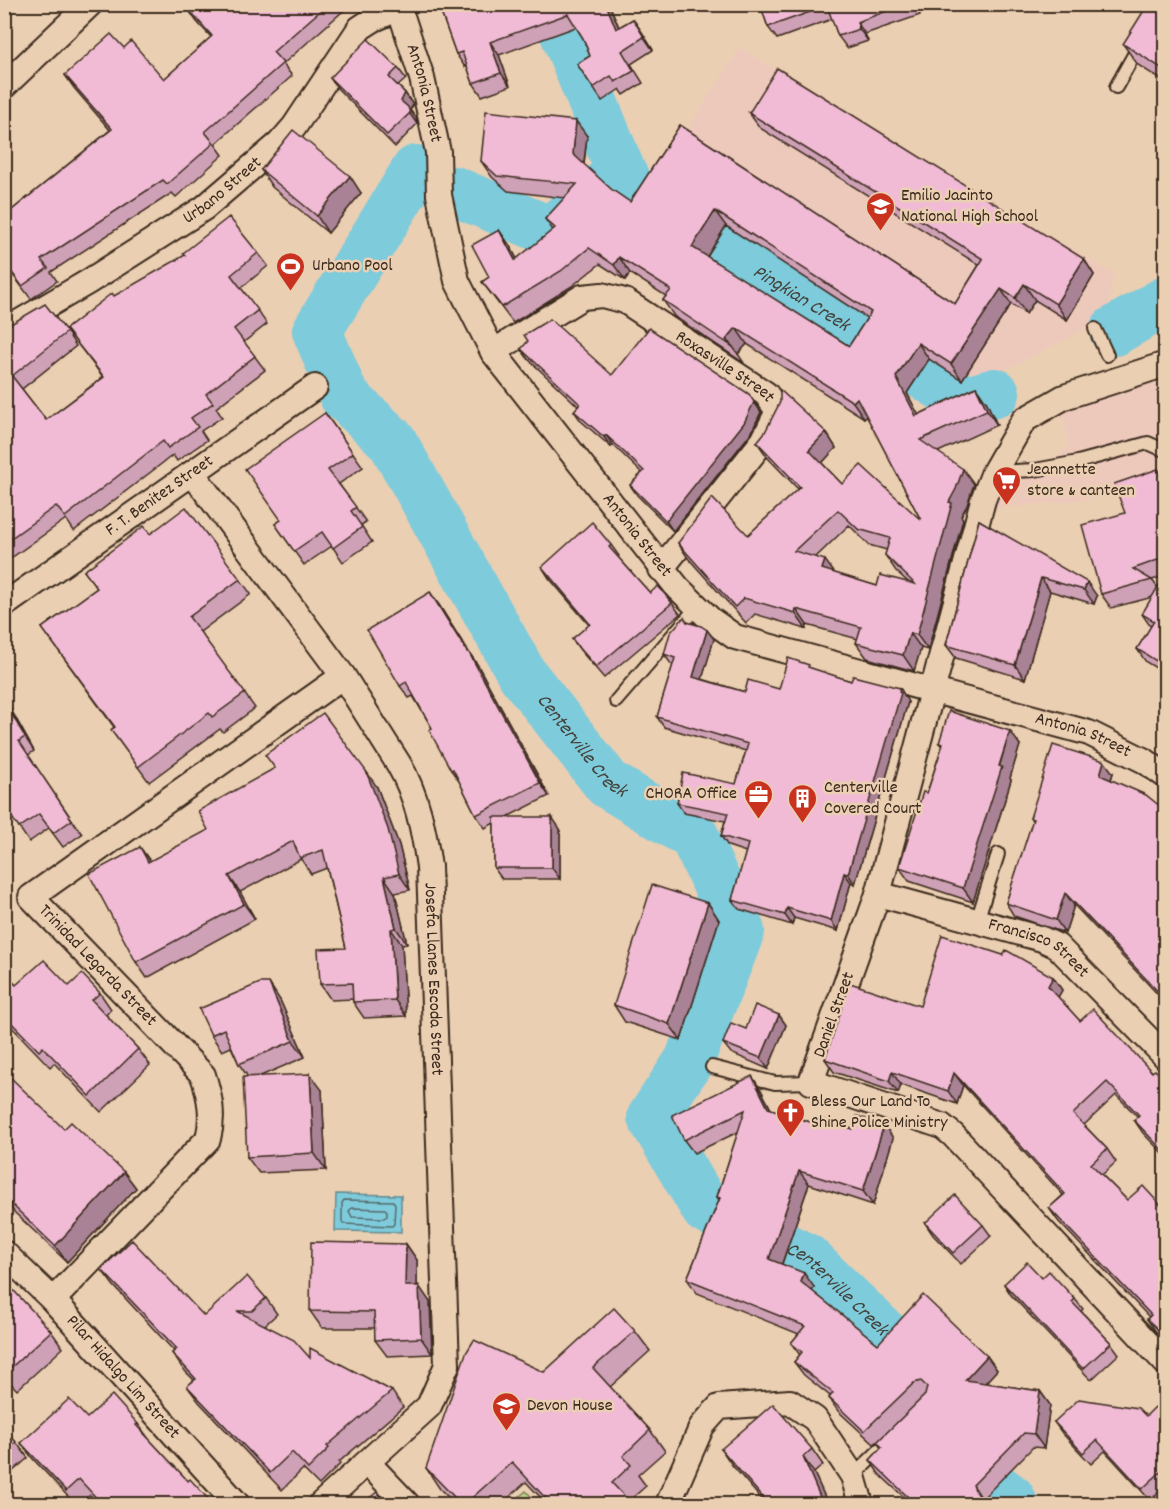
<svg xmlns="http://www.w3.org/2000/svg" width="1170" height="1509" viewBox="0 0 1170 1509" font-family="Dekko,sans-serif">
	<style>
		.built { fill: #edc9bc }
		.grass { fill: #bcd38a; stroke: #7c7e54; stroke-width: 1.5 }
		.water { fill: #7ecbdc; stroke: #638b90; stroke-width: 1.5 }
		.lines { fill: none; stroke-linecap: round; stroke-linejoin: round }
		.shore { stroke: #566a6a; stroke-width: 1.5 }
		.river { stroke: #7ecbdc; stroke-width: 50 }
		.service-casing { stroke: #3b2a1e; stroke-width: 16 }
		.minor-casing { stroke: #3b2a1e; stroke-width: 28 }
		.service { stroke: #ebcfb2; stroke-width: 12 }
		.minor { stroke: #ebcfb2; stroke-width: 24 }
		.wall { fill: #cfa1b7; stroke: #3b2a1e; stroke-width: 1.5; fill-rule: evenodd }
		.shaded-wall { fill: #a98395; stroke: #3b2a1e; stroke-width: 1.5 }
		.building { fill: #f1bbd5; stroke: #3b2a1e; stroke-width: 1.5; fill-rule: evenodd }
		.labels { text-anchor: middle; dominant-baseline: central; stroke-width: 5; stroke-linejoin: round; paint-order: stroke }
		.street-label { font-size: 18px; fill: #3b2a1e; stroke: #ebcfb2 }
		.poi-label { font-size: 18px; fill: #3b2a1e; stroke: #ebcfb2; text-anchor: start }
		.water-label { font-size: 20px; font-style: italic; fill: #45423a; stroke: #ebcfb2 }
	</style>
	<rect width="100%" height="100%" fill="#ebcfb2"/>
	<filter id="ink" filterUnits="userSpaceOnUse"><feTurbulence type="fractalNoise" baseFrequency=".0167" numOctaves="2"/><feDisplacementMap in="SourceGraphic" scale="12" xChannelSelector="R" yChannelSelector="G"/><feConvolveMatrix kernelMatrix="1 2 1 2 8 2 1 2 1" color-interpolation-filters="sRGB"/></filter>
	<g filter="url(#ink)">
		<g class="built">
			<polygon points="740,48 1113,274 1108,318 966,390 649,190"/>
			<polygon points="1165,373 1165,639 1146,628 1154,598 1119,496 991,509 1027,462 1057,459 1069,445 1062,413"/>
		</g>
		<polygon class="grass" points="526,1491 538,1504 511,1504"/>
		<polygon class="water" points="336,1194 401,1195 401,1232 335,1231"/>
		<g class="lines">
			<g class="shore">
				<polygon points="344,1200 393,1201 395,1204 394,1224 392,1226 343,1224 342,1222 342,1203"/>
				<polygon points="352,1208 385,1209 387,1211 387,1216 384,1218 352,1217 349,1211"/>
			</g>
			<g class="river">
				<path id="s1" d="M 553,4 L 621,172 L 634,197 L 966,401 L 995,393"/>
				<path id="s2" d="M 416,170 L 317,331 L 344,396 L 392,441 L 522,674 L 608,784 L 694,836 L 740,931 L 689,1061 L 652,1117 L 706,1209 L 806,1258 L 950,1397 L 955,1422 L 975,1450 L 976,1473 L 1010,1498 L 1013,1504"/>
				<polyline points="454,191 547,230 554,228 605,185"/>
				<polyline points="1114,331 1166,301"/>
			</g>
			<defs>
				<g id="service">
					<polyline points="1116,87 1140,44"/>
					<polyline points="1095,329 1107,355"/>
					<polyline points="994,472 1035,470 1078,462 1148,443 1166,451"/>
					<polyline points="616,701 697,607"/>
					<polyline points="977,921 998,854"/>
					<polyline points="712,1067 775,1083 811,1082"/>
					<polyline points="853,1476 887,1443"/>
				</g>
				<g id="minor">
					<path id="s3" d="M 398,4 L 422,78 L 438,152 L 439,195 L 457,281 L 493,352 L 677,587 L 711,620 L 735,637 L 1089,733 L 1145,761 L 1166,776"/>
					<polyline points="4,86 90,4"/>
					<path id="s4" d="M 4,331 L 88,282 L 204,208 L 280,143 L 294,127 L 360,28 L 374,19 L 400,8"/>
					<path id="s5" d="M 493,352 L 582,297 L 602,295 L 625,301 L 766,394 L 778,411 L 763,441 L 661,569"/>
					<polyline points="1166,364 1064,397 1024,420 994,472 983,500 878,894 811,1082 942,1126 953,1135 1166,1363"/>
					<path id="s6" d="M 193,474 L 343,676 L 398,763 C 417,795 424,831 429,867 L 447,1365 L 429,1406 L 321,1504"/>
					<path id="s7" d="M 4,605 L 315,387"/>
					<path id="s8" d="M 878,894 L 1042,939 L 1057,946 L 1166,1057"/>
					<path id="s9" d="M 4,1253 L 53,1300 L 237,1504"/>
					<path d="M 53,1300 L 208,1139 C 214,1116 210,1097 203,1075 L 31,897 L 343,676"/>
					<polyline points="368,1463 407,1504"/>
					<polyline points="668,1504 702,1426 719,1407 790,1402 815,1419 853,1476 861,1504"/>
				</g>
			</defs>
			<use href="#service" class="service-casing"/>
			<use href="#minor" class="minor-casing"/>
			<use href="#service" class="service"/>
			<use href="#minor" class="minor"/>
		</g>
		<g class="wall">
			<polygon points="4,4 18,4 4,17"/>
			<polygon points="193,4 351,4 283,64 292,76 215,144 223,155 176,197 172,193 51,272 57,281 31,299 4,263 4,212 7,214 110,130 74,88 65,75 124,48 164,79 211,37 197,22 188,9"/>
			<polygon points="438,4 609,4 619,27 633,19 653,50 631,64 643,83 624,95 620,89 602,101 577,64 590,56 583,38 576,27 499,55 510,86 482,96 473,83 467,66 465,67 456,54"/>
			<polygon points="760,4 937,4 919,11 920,15 865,34 868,41 847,48 838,36 832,19 777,39 768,27"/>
			<polygon points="1166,4 1166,83 1138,65 1123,44"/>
			<polygon points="398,68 406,79 398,86 405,93 413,105 410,110 416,118 417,124 395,147 338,89 330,78"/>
			<path d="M 749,113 L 1084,259 L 1094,275 L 1067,320 L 1035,300 L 1026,314 L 1011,304 L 962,380 L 929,359 L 907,393 L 918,415 L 976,387 L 987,403 L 997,425 L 938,452 L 974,484 L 967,505 L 961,516 L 963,519 L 928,650 L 921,648 L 914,671 L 867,658 L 856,643 L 858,639 L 807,625 L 806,629 L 755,614 L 746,623 L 688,558 L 678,543 L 748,535 L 798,489 L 768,458 L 757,442 L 826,432 L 836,448 L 822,463 L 842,484 L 921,520 L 866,415 L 864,418 L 747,344 L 738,354 L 744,363 L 674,316 L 663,300 L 666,296 L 630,273 L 625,280 L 600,264 L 572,286 L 513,323 L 482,282 L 489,277 L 499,230 L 510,246 L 517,259 L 553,230 L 545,219 L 565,198 L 508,191 L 492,177 L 481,161 L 587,136 L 584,165 L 611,189 L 630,202 L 680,125 L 955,304 L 979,265 L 760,128 ZM 726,226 L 867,318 L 849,346 L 707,257 ZM 849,525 L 869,545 L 887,550 L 885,555 L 896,571 L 908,582 L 877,586 L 834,573 L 816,557 Z"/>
			<polygon points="261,170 361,193 328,233 272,187"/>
			<polygon points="258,253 268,266 241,288 267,324 244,342 265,370 216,408 222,417 201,431 207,440 177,461 173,455 74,531 66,519 4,563 4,328 67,332 76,346 22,389 46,420 103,377 66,329 114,296"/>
			<polygon points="521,349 612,375 761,412 751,433 673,531 637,495 630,485 642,473 613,445 611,447 581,421 574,411 578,406 528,359"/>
			<polygon points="325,413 363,467 339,484 366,522 361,525 372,542 343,562 332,546 304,565 275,524 281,520"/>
			<polygon points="1166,481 1166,575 1152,580 1158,588 1166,589 1166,674 1146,662 1137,649 1151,627 1142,614 1153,597 1111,608 1101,594 1125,513"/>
			<polygon points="979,520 1097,596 1094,604 1050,591 1025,679 956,658 946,645"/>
			<polygon points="150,534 240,579 251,594 200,632 255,708 223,732 220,729 149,782 111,730 114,727 42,628 97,588 84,571"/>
			<polygon points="611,545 619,556 618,557 650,593 672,603 680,614 604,678 580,650 572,639 589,625 549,578 542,567"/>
			<polygon points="4,565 8,570 4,573"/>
			<polygon points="439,605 468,651 477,664 549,796 507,817 560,829 560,879 502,879 494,868 494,823 485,828 476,815 459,781 451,770 432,728 413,696 409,698 400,686"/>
			<polygon points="687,622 707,630 714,639 702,679 745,692 779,689 812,669 851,681 900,688 906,698 906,699 908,702 855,884 851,882 838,931 794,918 792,925 739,909 732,900 746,852 728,846 721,836 725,821 684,813 677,803 736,784 746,751 664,727 657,717 673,665 671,664 664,654"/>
			<polygon points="4,697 34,751 28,755 82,834 63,847 49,828 29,842 13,818 4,825"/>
			<polygon points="939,743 1020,745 1010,778 1011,780 973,902 909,881 899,867 927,793 942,746"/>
			<polygon points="1113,773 1111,780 1166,811 1166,1003 1074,905 1065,933 1014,916 1006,903 1033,821 1030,818"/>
			<polygon points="377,787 399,845 410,890 395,893 407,944 402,945 406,1016 364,1018 353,1002 353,999 331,1000 320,984 346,948 327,868 311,874 301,859 240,892 255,919 147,978 136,962 140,847 150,861"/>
			<polygon points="708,903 719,920 681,1040 625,1022 614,1005"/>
			<polygon points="4,973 16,985 69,986 100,993 111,1009 106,1015 138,1049 150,1065 101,1112 54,1063 50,1067 4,1019"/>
			<polygon points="1053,977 1062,990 1058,997 1080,1021 1166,1081 1166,1157 1143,1133 1134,1120 1138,1117 1116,1095 1084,1125 1107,1149 1116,1162 1102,1175 1127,1200 1166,1211 1166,1341 1156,1332 1147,1319 1149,1317 1058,1221 1049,1208 1063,1195 963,1085 957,1104 901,1085 898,1093 834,1072 825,1059 920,1006"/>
			<polygon points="280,1000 305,1057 258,1077 322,1090 326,1170 259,1173 247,1157 248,1077 239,1064 231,1047 222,1051 211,1035"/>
			<polygon points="779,1015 786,1025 768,1069 731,1053 723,1043 746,1029"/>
			<polygon points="4,1081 64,1129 124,1172 136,1188 67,1262 14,1212 4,1198"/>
			<polygon points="761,1090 771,1109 822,1126 853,1129 893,1138 873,1205 809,1184 782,1264 814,1287 812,1291 878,1344 987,1356 997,1370 985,1383 1040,1391 1050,1405 1044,1448 1033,1447 982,1499 985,1504 897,1504 905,1498 879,1474 870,1460 881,1448 877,1442 874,1444 838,1411 829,1398 830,1396 804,1375 794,1362 800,1355 791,1343 799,1334 697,1293 687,1279 719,1200 717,1197 738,1132 694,1153 684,1140"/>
			<polygon points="925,1223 983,1225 991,1236 961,1264 933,1235"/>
			<polygon points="406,1244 417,1260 417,1286 430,1302 432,1354 387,1356 375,1340 375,1328 322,1328 310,1311"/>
			<polygon points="101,1269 204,1316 266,1298 277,1314 265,1325 310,1358 392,1391 403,1407 339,1462 340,1464 319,1485 303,1469 282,1490 199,1402 187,1386 194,1380 183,1369 172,1353 174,1351 113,1285"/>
			<polygon points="1042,1278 1075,1299 1083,1309 1081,1311 1111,1343 1119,1354 1091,1380 1011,1295 1004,1284"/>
			<polygon points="4,1281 51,1331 63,1348 17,1390 4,1376"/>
			<polygon points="635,1331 650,1351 610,1387 650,1430 665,1451 638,1475 646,1486 629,1501 631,1504 547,1504 526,1482 502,1504 455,1504 440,1489 426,1468 544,1372"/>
			<polygon points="1146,1416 1166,1418 1166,1486 1150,1500 1105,1451 1091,1464 1062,1433 1054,1422"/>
			<polygon points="87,1418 138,1424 149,1439 188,1481 209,1500 212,1504 99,1504 90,1495 80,1504 75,1504 33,1459 21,1443"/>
			<polygon points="4,1429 16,1442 28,1458 4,1479"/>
			<polygon points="721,1449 812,1449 823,1465 814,1473 828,1504 752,1504 762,1500 732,1465"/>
		</g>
		<g class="shaded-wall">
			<polygon points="606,4 609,4 625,42 616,29"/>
			<polygon points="633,19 642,32 653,50 644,37"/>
			<polygon points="857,22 865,34 868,41 859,29"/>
			<polygon points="490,42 499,55 510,86 501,73"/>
			<polygon points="405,93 413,105 410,110 416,118 417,124 401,101"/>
			<polygon points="576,121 587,136 583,170 573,154"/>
			<polygon points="350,176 361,193 328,233 317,216"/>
			<polygon points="715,211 726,226 703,263 692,247"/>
			<polygon points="499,230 510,246 526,276 515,260"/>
			<polygon points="619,257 630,273 625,280 614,265"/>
			<polygon points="1084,259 1094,275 1067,320 1056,304"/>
			<polygon points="1024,284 1035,300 1026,314 1015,298"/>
			<polygon points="1001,289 1011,304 962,380 951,364"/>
			<polygon points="736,328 747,344 738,354 733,347 726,340"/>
			<polygon points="918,343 929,359 907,393 927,431 916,416 896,377"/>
			<polygon points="976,387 987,403 997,425 987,410"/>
			<polygon points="857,398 868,414 864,418 853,402"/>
			<polygon points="754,402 761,412 751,433 673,531 666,521"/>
			<polygon points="826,432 836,448 820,465 809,450"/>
			<polygon points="606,435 613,445 611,447 604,437"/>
			<polygon points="963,469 974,484 967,505 961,516 963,519 928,650 917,635 949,502"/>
			<polygon points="1158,469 1166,481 1166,492"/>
			<polygon points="825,560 836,575 822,569"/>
			<polygon points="1041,578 1050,591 1025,679 1015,665"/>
			<polygon points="1087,582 1097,596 1094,604 1084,590"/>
			<polygon points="430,592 439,605 475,664 468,651 477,664 549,796 540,783 467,652"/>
			<polygon points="796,609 807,625 806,629 795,613"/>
			<polygon points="707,630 714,639 700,686 693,677"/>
			<polygon points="910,633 921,648 914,671 903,655"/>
			<polygon points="900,688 908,702 855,884 848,874"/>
			<polygon points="4,697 34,751 25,737 4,701"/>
			<polygon points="1010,731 1020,745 1010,778 1011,780 973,902 963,888"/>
			<polygon points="1104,761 1113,773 1108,788 1100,775"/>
			<polygon points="366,771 377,787 399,845 410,890 399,874"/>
			<polygon points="552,817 560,829 560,879 552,868"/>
			<polygon points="844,873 851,882 838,931 831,921"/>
			<polygon points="229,876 240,892 255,919 244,904"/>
			<polygon points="384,877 395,893 407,944 396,928"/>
			<polygon points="1065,893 1074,905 1065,933 1056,920"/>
			<polygon points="708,903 719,920 681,1040 669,1024"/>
			<polygon points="787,908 794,918 792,925 785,915"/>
			<polygon points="391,929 402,945 406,1016 395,1000"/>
			<polygon points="1053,977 1062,990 1057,999 1048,986"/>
			<polygon points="269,983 280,1000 305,1057 293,1041"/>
			<polygon points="779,1015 786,1025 768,1069 761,1058"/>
			<polygon points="892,1072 901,1085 898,1093 889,1081"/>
			<polygon points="954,1073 963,1085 957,1104 948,1091"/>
			<polygon points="310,1074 322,1090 326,1170 314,1153"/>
			<polygon points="752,1076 761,1090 777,1121 768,1108"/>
			<polygon points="884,1125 893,1138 873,1205 863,1191"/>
			<polygon points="799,1171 809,1184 779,1272 769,1259"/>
			<polygon points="124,1172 136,1188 67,1262 55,1246"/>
			<polygon points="406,1244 417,1260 417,1303 405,1286"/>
			<polygon points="804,1273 814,1287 810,1296 801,1282"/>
			<polygon points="419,1286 430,1302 432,1354 421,1338"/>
			<polygon points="987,1356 997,1370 975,1394 965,1380"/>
			<polygon points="1040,1391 1050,1405 1044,1448 1034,1434"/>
			<polygon points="803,1457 814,1473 828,1504 823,1504"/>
			<polygon points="973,1485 982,1499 985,1504 981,1504"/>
		</g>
		<g class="building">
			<polygon points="193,4 328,4 273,52 283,63 205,132 214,143 167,184 163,180 41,260 48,268 22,286 4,262 4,212 7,214 112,129 65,75 111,34 124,48 131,41 164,79 212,36 188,9"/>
			<polygon points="438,4 606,4 616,29 633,19 644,37 622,51 634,71 615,82 611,76 593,88 577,64 590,56 583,38 568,14 490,42 501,73 473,83 462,52 456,54"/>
			<polygon points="760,4 906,4 857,22 859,29 838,36 827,6 768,27"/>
			<polygon points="1148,4 1166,4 1166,71 1123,44"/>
			<polygon points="368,39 398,68 389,77 405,93 401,101 408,107 410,113 387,135 330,78"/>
			<path d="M 777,68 L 1084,259 L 1056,304 L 1024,284 L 1015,298 L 1001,289 L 951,364 L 918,343 L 896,377 L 916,416 L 976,387 L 987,410 L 920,440 L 963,469 L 956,489 L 949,502 L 952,503 L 917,635 L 910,633 L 903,655 L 856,643 L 861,627 L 796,609 L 795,613 L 744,598 L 735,607 L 678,543 L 712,498 L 748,535 L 800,487 L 757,442 L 765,432 L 780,402 L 780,390 L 826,432 L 809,450 L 842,484 L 861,465 L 921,520 L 857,398 L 853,402 L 736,328 L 726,340 L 733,347 L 663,300 L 671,290 L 619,257 L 614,265 L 589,248 L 561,271 L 502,307 L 482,282 L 489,277 L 472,245 L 499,230 L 515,260 L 555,228 L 545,219 L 577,184 L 497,176 L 481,161 L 486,111 L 576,121 L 573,154 L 611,189 L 630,202 L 680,125 L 955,304 L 983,259 L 749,113 ZM 715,211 L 871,312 L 849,346 L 692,247 ZM 838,510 L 858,529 L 890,538 L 885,555 L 915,584 L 880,575 L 877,586 L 822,569 L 825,560 L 794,551 Z"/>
			<polygon points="293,130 350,176 317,216 261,170"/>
			<polygon points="229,217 258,253 231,275 258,310 234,329 255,356 206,394 213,403 191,418 198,427 168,448 163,441 65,517 56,506 4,543 4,328 45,304 67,332 12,376 46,420 104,377 66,329 112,293 114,296 185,255 183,253"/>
			<polygon points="550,319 612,375 649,328 749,394 754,402 744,423 666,521 630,485 644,471 606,435 604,437 574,411 580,404 521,349 528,341 524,335"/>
			<polygon points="325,413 353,453 328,470 356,507 351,511 362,527 333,548 322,532 294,551 275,524 281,520 245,469"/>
			<polygon points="1158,469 1166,492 1166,557 1133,569 1152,580 1101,594 1082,525 1125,513 1114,484"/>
			<polygon points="186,507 240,579 189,617 245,693 212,717 209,713 138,767 111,730 115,727 42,628 97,588 84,571 144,526 150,534"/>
			<polygon points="979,520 1087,582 1084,590 1041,578 1015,665 946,645"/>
			<polygon points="592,522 611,545 609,547 650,593 658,586 672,603 596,667 572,639 590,624 542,567"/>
			<polygon points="1159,585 1166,589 1166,667 1137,649 1154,621 1142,614"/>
			<polygon points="430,592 467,652 468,651 540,783 476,815 453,769 451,770 429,730 432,728 406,682 400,686 367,630"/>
			<polygon points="684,617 687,622 701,626 707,630 693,677 745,692 748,680 779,689 788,658 809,665 808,667 851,681 853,676 900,688 899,692 901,693 848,874 844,873 831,921 787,908 785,915 732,900 748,844 721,836 728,813 677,803 683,773 736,784 748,744 657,717 675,658 664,654 670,633"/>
			<polygon points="4,701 25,737 19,741 72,820 53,833 39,814 19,828 4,806"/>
			<polygon points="949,711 1010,731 999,766 1002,767 963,888 899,867 923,792 927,793 943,744 939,743"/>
			<polygon points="323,713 366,771 388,829 399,874 384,877 396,928 391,929 395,1000 353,1002 352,983 320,984 318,949 346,948 323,850 300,858 293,841 229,876 244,904 136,962 89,874 140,847 148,862 208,830 198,811 275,768 265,755"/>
			<polygon points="1053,745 1104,761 1100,775 1146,795 1166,811 1166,1000 1065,893 1056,920 1006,903 1033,819 1030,818"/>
			<rect x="494" y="817" width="58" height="51"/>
			<polygon points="652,885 708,903 669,1024 614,1005"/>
			<polygon points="942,935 1003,955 1006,950 1053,977 1048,986 1080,1021 1093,1009 1152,1072 1155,1070 1166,1081 1166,1154 1134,1120 1139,1115 1107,1082 1073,1114 1107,1149 1091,1164 1127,1200 1143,1186 1166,1211 1166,1337 1147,1319 1151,1315 1049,1208 1065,1194 954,1073 948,1091 892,1072 889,1081 825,1059 850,983 920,1006"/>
			<polygon points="44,960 69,986 82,974 100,993 92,1000 138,1049 90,1096 43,1047 39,1051 4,1015 4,973 16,985"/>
			<polygon points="260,983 269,983 293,1041 239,1064 224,1029 211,1035 199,1009"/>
			<polygon points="755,1005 779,1015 761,1058 723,1043 731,1023 746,1029"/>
			<polygon points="310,1074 314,1153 247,1157 243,1077"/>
			<polygon points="9,1076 64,1129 71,1122 124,1172 55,1246 4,1197 4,1193 6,1192 4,1191 4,1081"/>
			<polygon points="752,1076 768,1108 822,1126 824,1120 853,1129 857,1116 884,1125 863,1191 799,1171 769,1259 804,1273 801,1282 878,1344 923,1295 987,1356 965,1380 1040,1391 1034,1434 1024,1433 973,1485 981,1504 897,1504 896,1502 908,1497 870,1460 882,1447 877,1442 925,1395 927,1387 921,1381 914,1383 864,1431 829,1398 833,1393 794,1362 802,1352 791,1343 805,1326 687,1279 720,1198 717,1197 745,1110 684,1140 672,1115"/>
			<polygon points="955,1195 983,1225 953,1253 925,1223"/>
			<polygon points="132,1240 204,1316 247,1276 266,1298 252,1311 237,1311 294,1340 310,1358 310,1348 392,1391 327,1446 329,1448 308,1469 292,1452 270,1473 187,1386 196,1379 172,1353 177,1349 101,1269"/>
			<polygon points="311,1242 406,1244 405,1286 419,1286 421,1338 375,1340 374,1312 310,1311"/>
			<polygon points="1027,1262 1042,1278 1049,1271 1075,1299 1072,1302 1111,1343 1083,1369 1004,1284"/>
			<polygon points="4,1281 5,1281 51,1331 5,1373"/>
			<polygon points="614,1308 635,1331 593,1368 650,1430 623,1456 631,1465 612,1483 628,1500 624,1504 551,1504 512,1462 465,1504 461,1504 426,1468 466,1353 474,1340 544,1372"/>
			<polygon points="112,1395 138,1424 136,1425 188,1481 190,1479 209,1500 205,1504 102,1504 79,1479 66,1491 21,1443 69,1399 87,1418"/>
			<polygon points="1079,1399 1138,1408 1146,1416 1155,1407 1166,1418 1166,1467 1142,1489 1097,1440 1083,1453 1054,1422"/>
			<polygon points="773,1404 812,1449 803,1457 823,1504 752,1504 764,1499 721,1449"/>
			<polygon points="4,1429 16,1442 4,1453"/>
			<polygon points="377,1492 387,1504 362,1504"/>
		</g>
	</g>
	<defs>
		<symbol id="school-pin" viewBox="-11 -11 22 30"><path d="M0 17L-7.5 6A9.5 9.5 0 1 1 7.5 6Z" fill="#c8321e" stroke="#ebcfb2"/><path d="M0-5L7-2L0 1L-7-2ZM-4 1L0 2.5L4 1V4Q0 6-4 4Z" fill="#fff"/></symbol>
		<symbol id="stadium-pin" viewBox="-11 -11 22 30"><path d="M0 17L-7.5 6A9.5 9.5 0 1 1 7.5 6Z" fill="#c8321e" stroke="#ebcfb2"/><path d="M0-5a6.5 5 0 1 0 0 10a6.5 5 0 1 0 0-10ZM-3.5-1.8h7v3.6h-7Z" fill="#fff"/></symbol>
		<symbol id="supermarket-pin" viewBox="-11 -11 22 30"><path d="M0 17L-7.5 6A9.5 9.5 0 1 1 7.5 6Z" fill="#c8321e" stroke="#ebcfb2"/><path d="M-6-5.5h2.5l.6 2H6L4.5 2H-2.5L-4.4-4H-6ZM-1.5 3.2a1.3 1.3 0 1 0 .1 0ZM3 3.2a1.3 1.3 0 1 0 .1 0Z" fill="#fff"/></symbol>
		<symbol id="office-pin" viewBox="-11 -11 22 30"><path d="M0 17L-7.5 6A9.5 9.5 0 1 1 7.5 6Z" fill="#c8321e" stroke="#ebcfb2"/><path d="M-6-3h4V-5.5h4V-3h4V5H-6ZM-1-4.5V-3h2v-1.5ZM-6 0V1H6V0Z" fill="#fff"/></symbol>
		<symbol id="building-pin" viewBox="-11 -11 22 30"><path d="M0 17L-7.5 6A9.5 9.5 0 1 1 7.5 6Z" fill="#c8321e" stroke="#ebcfb2"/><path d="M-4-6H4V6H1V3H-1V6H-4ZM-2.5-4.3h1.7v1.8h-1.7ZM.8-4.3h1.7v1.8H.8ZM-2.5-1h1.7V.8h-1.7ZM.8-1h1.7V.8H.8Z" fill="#fff"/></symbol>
		<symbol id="church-pin" viewBox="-11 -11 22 30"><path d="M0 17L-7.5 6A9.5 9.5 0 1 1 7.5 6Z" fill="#c8321e" stroke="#ebcfb2"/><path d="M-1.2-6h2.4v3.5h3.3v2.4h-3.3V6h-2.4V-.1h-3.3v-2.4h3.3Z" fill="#fff"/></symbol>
		<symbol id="university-pin" viewBox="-11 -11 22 30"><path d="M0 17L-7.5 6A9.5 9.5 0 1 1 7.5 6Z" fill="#c8321e" stroke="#ebcfb2"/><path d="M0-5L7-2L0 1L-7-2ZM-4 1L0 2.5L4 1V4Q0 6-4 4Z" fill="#fff"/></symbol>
	</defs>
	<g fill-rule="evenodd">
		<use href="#school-pin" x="864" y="190" width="33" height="45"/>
		<use href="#stadium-pin" x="274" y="250" width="33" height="45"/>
		<use href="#supermarket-pin" x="990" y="464" width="33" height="45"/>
		<use href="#office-pin" x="742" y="778" width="33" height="45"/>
		<use href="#building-pin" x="786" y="782" width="33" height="45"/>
		<use href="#church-pin" x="774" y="1096" width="33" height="45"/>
		<use href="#university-pin" x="490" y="1390" width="33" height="45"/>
	</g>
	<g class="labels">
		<g class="street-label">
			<text stroke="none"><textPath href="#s3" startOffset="93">Antonia Street</textPath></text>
			<text stroke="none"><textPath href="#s4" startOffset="260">Urbano Street</textPath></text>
			<text stroke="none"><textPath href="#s5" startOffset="268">Roxasville Street</textPath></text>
			<text stroke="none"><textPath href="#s7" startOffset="190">F. T. Benitez Street</textPath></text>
			<text stroke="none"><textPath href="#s3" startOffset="597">Antonia Street</textPath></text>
			<text stroke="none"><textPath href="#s3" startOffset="1101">Antonia Street</textPath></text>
			<text stroke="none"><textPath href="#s8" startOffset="171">Francisco Street</textPath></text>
			<text transform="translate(97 966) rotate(46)">Trinidad Legarda Street</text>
			<text stroke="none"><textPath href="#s6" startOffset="576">Josefa Llanes Escoda Street</textPath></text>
			<text transform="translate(835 1015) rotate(-70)">Daniel Street</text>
			<text stroke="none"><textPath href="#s9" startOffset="172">Pilar Hidalgo Lim Street</textPath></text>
		</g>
		<g class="poi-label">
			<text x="901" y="196">Emilio Jacinto<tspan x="901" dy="21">National High School</tspan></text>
			<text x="312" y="266">Urbano Pool</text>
			<text x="1027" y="470">Jeannette<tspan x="1027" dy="21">store &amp; canteen</tspan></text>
			<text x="824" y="788">Centerville<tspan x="824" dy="21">Covered Court</tspan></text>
			<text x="737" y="794" text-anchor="end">CHORA Office</text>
			<text x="811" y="1102">Bless Our Land To<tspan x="811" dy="21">Shine Police Ministry</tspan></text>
			<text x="527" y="1406">Devon House</text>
		</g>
		<g class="water-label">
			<text stroke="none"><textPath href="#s1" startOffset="405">Pingkian Creek</textPath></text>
			<text stroke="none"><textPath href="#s2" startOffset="686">Centerville Creek</textPath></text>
			<text stroke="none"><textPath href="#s2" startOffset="1406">Centerville Creek</textPath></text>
		</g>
	</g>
	<rect width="1170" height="1509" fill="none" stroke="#ebcfb2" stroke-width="24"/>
	<rect x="12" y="12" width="1146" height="1485" fill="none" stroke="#3b2a1e" stroke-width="2" filter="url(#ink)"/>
</svg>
